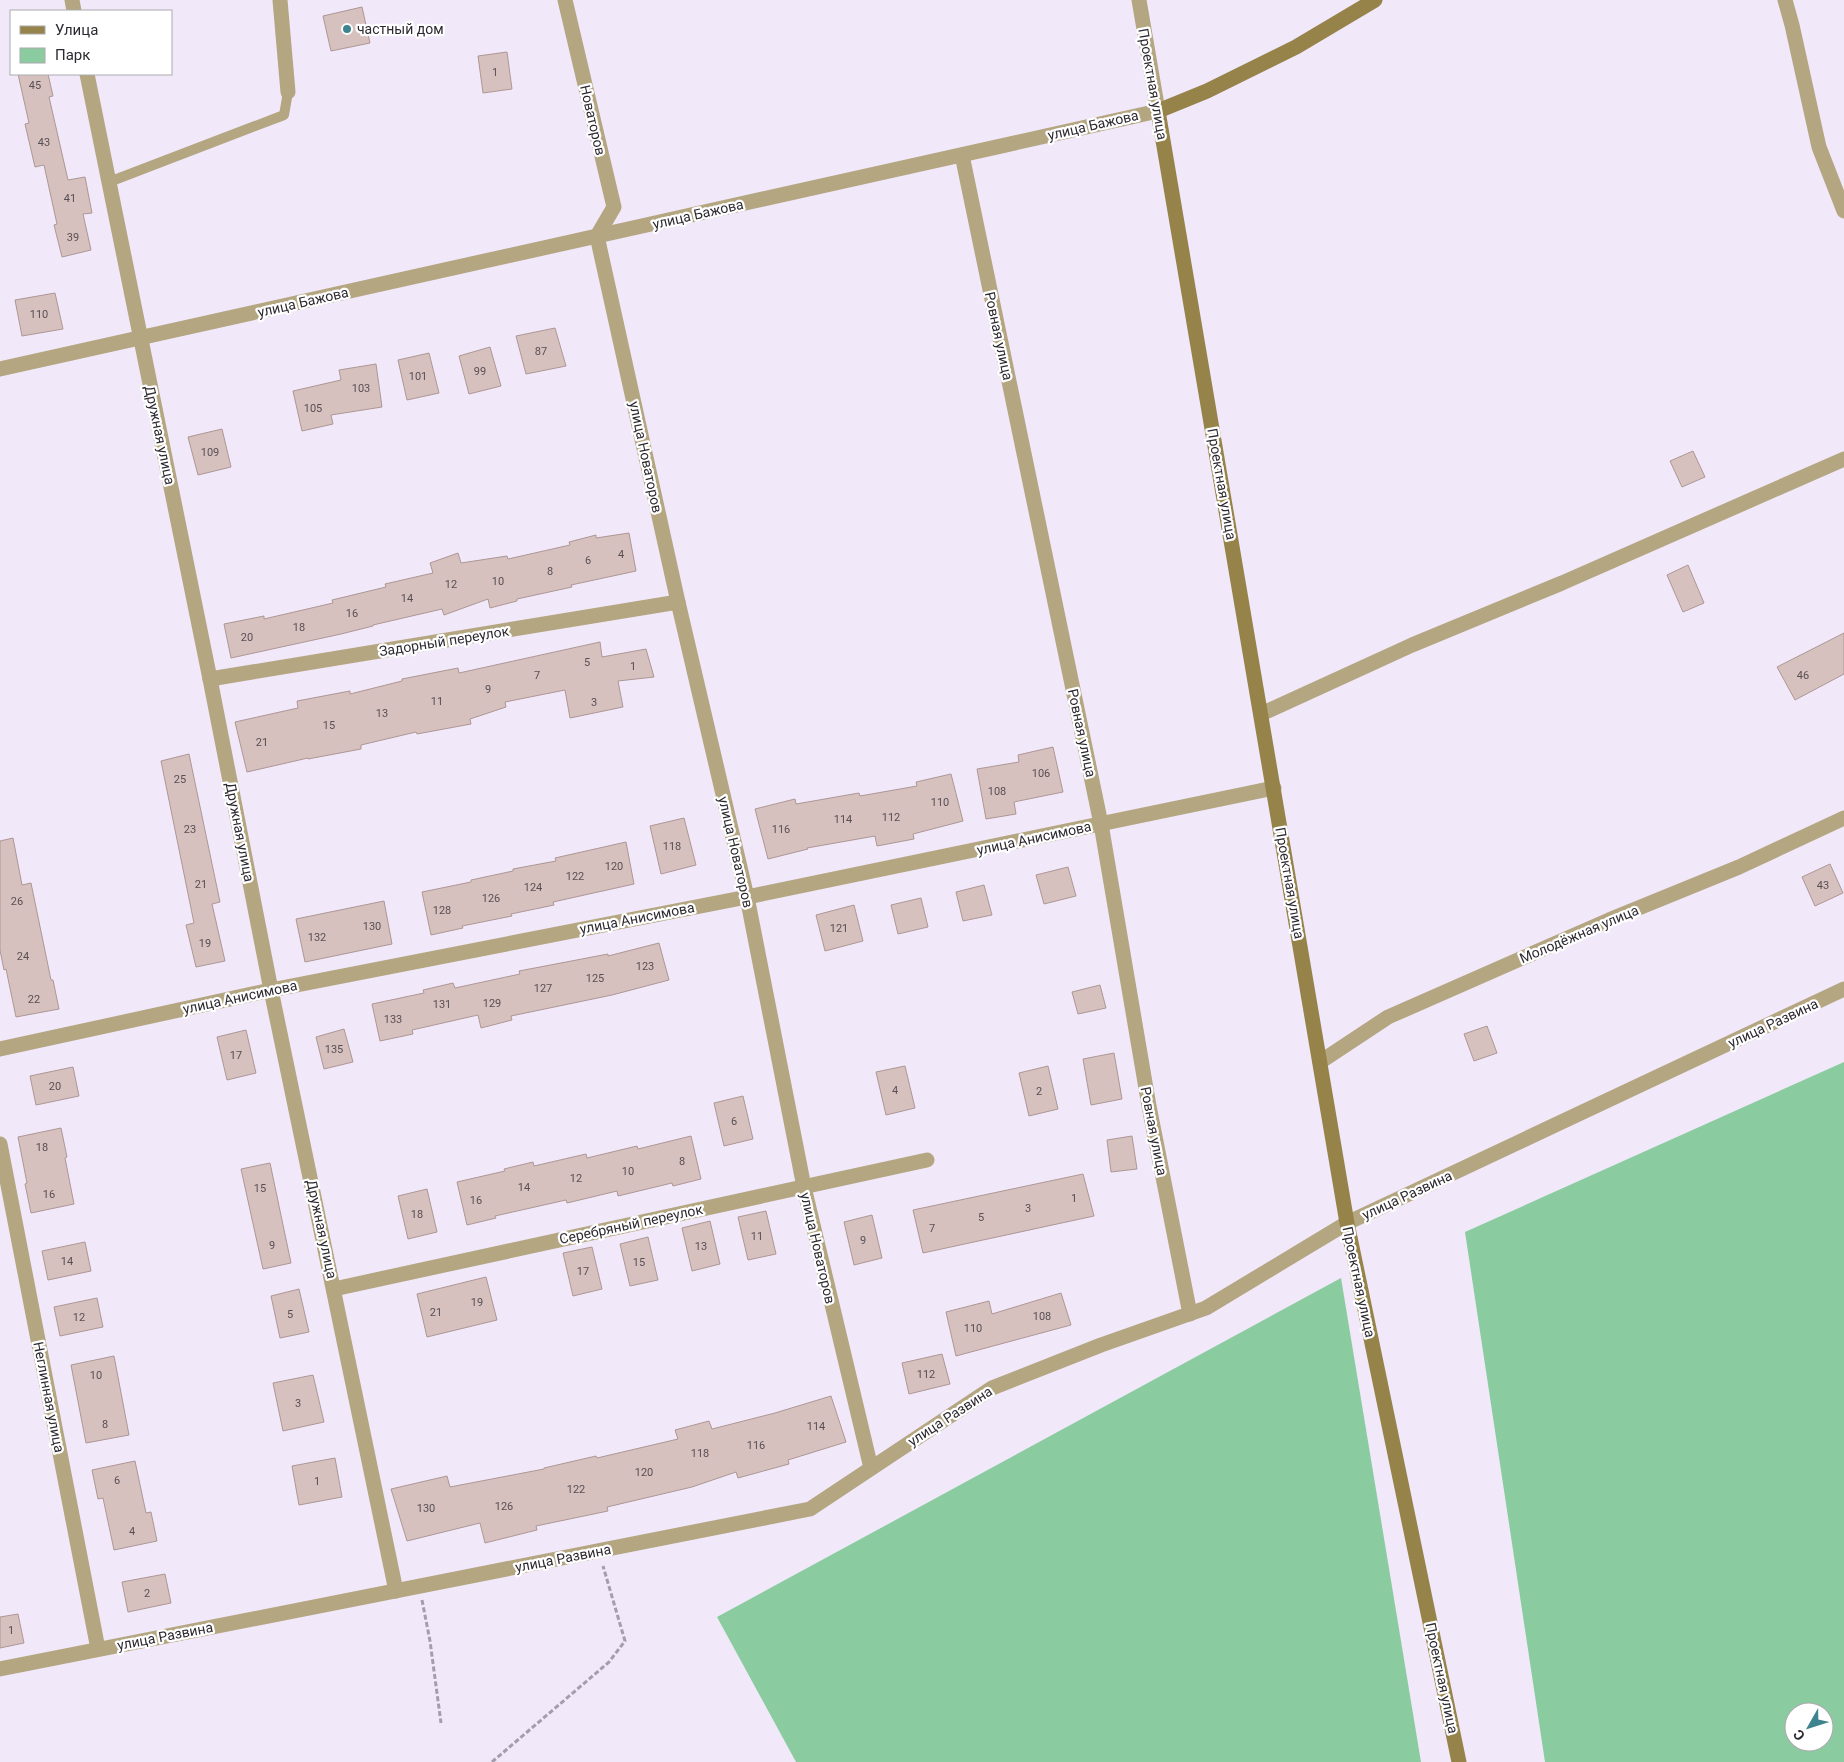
<svg xmlns="http://www.w3.org/2000/svg" width="1844" height="1762" viewBox="0 0 1844 1762" font-family="Roboto,sans-serif">
	<style>
		.green { fill: #8acca0; fill-rule: evenodd }
		.building { fill: #d7c1bf; stroke: #ad9795 }
		.lines { fill: none; stroke-linecap: round; stroke-linejoin: round }
		.path { stroke: #a49dab; stroke-width: 3; stroke-dasharray: 5 2.5; stroke-linecap: butt }
		.lane { stroke: #b3a680; stroke-width: 10 }
		.street { stroke: #b3a680; stroke-width: 15 }
		.secondary { stroke: #968349; stroke-width: 15 }
		.poi-dot { fill: #3d848e; stroke: #fff; stroke-width: 2 }
		.labels { text-anchor: middle; dominant-baseline: central; stroke-width: 4.5; stroke-linejoin: round; paint-order: stroke }
		.number-label { font-size: 11px; fill: #584f54 }
		.poi-label { font-size: 14px; fill: #2d2930; stroke: #fff; text-anchor: start }
		.street-label { font-size: 14px; fill: #2d2930; stroke: #fff }
	</style>
	<rect width="100%" height="100%" fill="#f1e8fa"/>
	<g class="green">
		<path d="M 1844,1062 L 1844,1762 L 1545,1762 L 1465,1232 ZM 1794,1712 L 1824,1712 L 1824,1742 L 1794,1742 Z"/>
		<polygon points="1341,1278 1421,1762 796,1762 717,1617"/>
	</g>
	<g class="building">
		<polygon points="362,7 370,43 331,51 323,16"/>
		<polygon points="507,52 512,89 483,93 478,56"/>
		<polygon points="18,74 48,74 53,96 49,97 68,180 85,177 92,213 83,214 91,250 62,257 54,225 57,224 44,165 35,167 25,124 29,123"/>
		<polygon points="55,293 63,329 22,336 15,300"/>
		<polygon points="555,328 566,366 526,374 516,336"/>
		<polygon points="490,347 501,386 469,394 459,356"/>
		<polygon points="429,353 439,393 407,400 398,360"/>
		<polygon points="376,364 382,407 331,415 333,424 302,431 293,391 341,380 339,370"/>
		<polygon points="222,429 231,467 198,475 188,437"/>
		<polygon points="1693,451 1705,477 1682,487 1670,461"/>
		<polygon points="629,533 636,571 571,585 572,587 517,599 517,601 490,608 488,599 444,615 442,609 373,625 373,626 341,634 231,658 224,624 264,616 264,619 333,603 332,600 386,587 385,584 433,573 430,563 458,553 461,563 507,556 508,559 570,545 569,542 596,535 596,538"/>
		<polygon points="1688,565 1704,603 1683,612 1667,575"/>
		<polygon points="1844,633 1844,674 1795,700 1777,667"/>
		<polygon points="600,642 602,657 646,649 654,677 618,681 623,707 570,718 565,690 505,702 506,707 470,719 471,724 417,734 416,732 361,745 361,749 308,759 308,758 247,772 235,722 298,708 297,701 350,691 350,694 402,681 402,679 458,668 459,673"/>
		<polygon points="1053,747 1063,792 1014,802 1016,814 986,819 977,769 1019,762 1018,755"/>
		<polygon points="189,754 220,902 212,904 225,961 196,967 186,925 194,923 161,761"/>
		<polygon points="951,774 963,821 913,834 914,839 877,846 875,836 807,848 808,849 768,859 755,809 795,799 796,804 859,793 860,796 917,786 916,782"/>
		<polygon points="684,818 696,865 661,874 650,826"/>
		<polygon points="13,838 22,885 31,883 51,980 53,980 59,1009 16,1017 6,969 4,970 0,950 0,841"/>
		<polygon points="626,842 634,884 553,902 554,905 511,914 512,916 462,926 463,928 431,935 422,892 471,882 471,880 513,871 513,869 556,861 555,858"/>
		<polygon points="1830,864 1843,893 1815,906 1802,877"/>
		<polygon points="1068,867 1076,896 1044,904 1036,875"/>
		<polygon points="984,885 992,915 963,921 956,892"/>
		<polygon points="921,898 928,927 898,934 891,905"/>
		<polygon points="384,901 392,944 305,962 296,919"/>
		<polygon points="854,905 863,941 825,951 816,915"/>
		<polygon points="659,943 669,980 612,995 511,1016 512,1020 481,1028 478,1015 412,1030 413,1034 380,1041 372,1004 424,993 423,990 453,983 455,988 520,974 519,971 608,954 608,956"/>
		<polygon points="1100,985 1106,1008 1078,1014 1072,992"/>
		<polygon points="1487,1026 1497,1053 1474,1061 1464,1034"/>
		<polygon points="344,1029 353,1062 324,1069 316,1037"/>
		<polygon points="246,1030 256,1073 227,1080 217,1037"/>
		<polygon points="1114,1053 1122,1099 1091,1105 1083,1059"/>
		<polygon points="905,1066 915,1108 886,1115 876,1072"/>
		<polygon points="1048,1066 1058,1109 1029,1116 1019,1073"/>
		<polygon points="73,1067 79,1096 36,1105 30,1076"/>
		<polygon points="743,1096 753,1139 724,1146 714,1103"/>
		<polygon points="61,1128 67,1157 65,1158 74,1204 31,1213 25,1184 27,1183 18,1137"/>
		<polygon points="691,1136 701,1179 673,1186 672,1183 618,1196 617,1191 567,1203 566,1200 495,1216 496,1218 467,1225 457,1182 505,1171 504,1169 533,1162 534,1166 586,1154 587,1158 637,1146 638,1149"/>
		<polygon points="1132,1136 1137,1169 1111,1172 1107,1140"/>
		<polygon points="270,1163 291,1263 263,1269 241,1169"/>
		<polygon points="1083,1174 1094,1216 923,1253 913,1210"/>
		<polygon points="427,1189 437,1232 408,1239 398,1196"/>
		<polygon points="766,1211 776,1254 748,1260 738,1217"/>
		<polygon points="872,1215 882,1258 854,1265 844,1222"/>
		<polygon points="710,1221 720,1264 692,1271 682,1228"/>
		<polygon points="648,1237 658,1280 630,1286 620,1244"/>
		<polygon points="85,1242 91,1271 48,1280 42,1251"/>
		<polygon points="592,1247 602,1289 573,1296 563,1253"/>
		<polygon points="486,1277 497,1320 427,1337 417,1294"/>
		<polygon points="299,1289 309,1332 280,1338 271,1296"/>
		<polygon points="1061,1293 1071,1325 956,1356 946,1312 989,1301 992,1314"/>
		<polygon points="97,1298 103,1327 60,1336 54,1307"/>
		<polygon points="942,1354 950,1384 909,1394 902,1363"/>
		<polygon points="114,1356 129,1435 86,1443 71,1365"/>
		<polygon points="313,1375 324,1422 283,1431 273,1383"/>
		<polygon points="831,1396 846,1442 788,1460 789,1464 738,1478 736,1472 692,1487 607,1507 608,1511 536,1526 537,1530 485,1543 480,1523 407,1541 391,1489 447,1476 450,1487 544,1469 544,1468 596,1456 597,1458 678,1439 675,1430 709,1421 712,1429 775,1413"/>
		<polygon points="335,1458 342,1497 299,1505 292,1466"/>
		<polygon points="135,1461 146,1513 151,1512 157,1541 114,1550 103,1498 98,1499 92,1470"/>
		<polygon points="165,1574 171,1603 128,1612 122,1582"/>
		<polygon points="18,1614 24,1643 0,1648 0,1617"/>
	</g>
	<g class="lines">
		<g class="path">
			<polyline points="422,1600 430,1641 441,1723"/>
			<polyline points="492,1762 609,1662 625,1641 603,1566"/>
		</g>
		<polyline class="lane" points="109,182 284,115 288,92"/>
		<g class="street">
			<polyline points="72,0 74,11"/>
			<polyline points="280,0 288,92"/>
			<polyline points="565,0 614,207 597,236 678,602 747,897 804,1187 871,1468"/>
			<polyline points="1785,0 1792,25 1819,147 1844,211"/>
			<polyline points="87,74 210,679 271,990 396,1591"/>
			<polyline points="962,155 1101,824 1149,1106 1190,1314"/>
			<polyline points="0,369 1158,111 1139,0"/>
			<polyline points="210,679 678,602"/>
			<polyline points="1261,714 1412,645 1562,583 1844,459"/>
			<polyline points="0,1049 271,990 747,897 1274,788"/>
			<polyline points="1320,1062 1388,1017 1609,920 1739,867 1844,818"/>
			<polyline points="0,1144 98,1649"/>
			<polyline points="334,1289 927,1160"/>
			<polyline points="0,1669 810,1509 992,1388 1101,1345 1206,1308 1347,1223 1844,989"/>
		</g>
		<polyline class="secondary" points="1375,0 1296,47 1207,91 1158,111 1347,1223 1459,1762"/>
	</g>
	<circle class="poi-dot" cx="347" cy="29" r="5"/>
	<g class="labels">
		<g class="number-label">
			<text x="495" y="72">1</text>
			<text x="35" y="85">45</text>
			<text x="44" y="142">43</text>
			<text x="70" y="198">41</text>
			<text x="73" y="237">39</text>
			<text x="39" y="314">110</text>
			<text x="541" y="351">87</text>
			<text x="480" y="371">99</text>
			<text x="418" y="376">101</text>
			<text x="361" y="388">103</text>
			<text x="313" y="408">105</text>
			<text x="210" y="452">109</text>
			<text x="621" y="554">4</text>
			<text x="588" y="560">6</text>
			<text x="550" y="571">8</text>
			<text x="498" y="581">10</text>
			<text x="451" y="584">12</text>
			<text x="407" y="598">14</text>
			<text x="352" y="613">16</text>
			<text x="299" y="627">18</text>
			<text x="247" y="637">20</text>
			<text x="587" y="662">5</text>
			<text x="633" y="666">1</text>
			<text x="537" y="675">7</text>
			<text x="1803" y="675">46</text>
			<text x="488" y="689">9</text>
			<text x="437" y="701">11</text>
			<text x="594" y="702">3</text>
			<text x="382" y="713">13</text>
			<text x="329" y="725">15</text>
			<text x="262" y="742">21</text>
			<text x="1041" y="773">106</text>
			<text x="180" y="779">25</text>
			<text x="997" y="791">108</text>
			<text x="940" y="802">110</text>
			<text x="891" y="817">112</text>
			<text x="843" y="819">114</text>
			<text x="190" y="829">23</text>
			<text x="781" y="829">116</text>
			<text x="672" y="846">118</text>
			<text x="614" y="866">120</text>
			<text x="575" y="876">122</text>
			<text x="201" y="884">21</text>
			<text x="1823" y="885">43</text>
			<text x="533" y="887">124</text>
			<text x="491" y="898">126</text>
			<text x="17" y="901">26</text>
			<text x="442" y="910">128</text>
			<text x="372" y="926">130</text>
			<text x="839" y="928">121</text>
			<text x="317" y="937">132</text>
			<text x="205" y="943">19</text>
			<text x="23" y="956">24</text>
			<text x="645" y="966">123</text>
			<text x="595" y="978">125</text>
			<text x="543" y="988">127</text>
			<text x="34" y="999">22</text>
			<text x="492" y="1003">129</text>
			<text x="442" y="1004">131</text>
			<text x="393" y="1019">133</text>
			<text x="334" y="1049">135</text>
			<text x="236" y="1055">17</text>
			<text x="55" y="1086">20</text>
			<text x="895" y="1090">4</text>
			<text x="1039" y="1091">2</text>
			<text x="734" y="1121">6</text>
			<text x="42" y="1147">18</text>
			<text x="682" y="1161">8</text>
			<text x="628" y="1171">10</text>
			<text x="576" y="1178">12</text>
			<text x="524" y="1187">14</text>
			<text x="260" y="1188">15</text>
			<text x="49" y="1194">16</text>
			<text x="1074" y="1198">1</text>
			<text x="476" y="1200">16</text>
			<text x="1028" y="1208">3</text>
			<text x="417" y="1214">18</text>
			<text x="981" y="1217">5</text>
			<text x="932" y="1228">7</text>
			<text x="757" y="1236">11</text>
			<text x="863" y="1240">9</text>
			<text x="272" y="1245">9</text>
			<text x="701" y="1246">13</text>
			<text x="67" y="1261">14</text>
			<text x="639" y="1262">15</text>
			<text x="583" y="1271">17</text>
			<text x="477" y="1302">19</text>
			<text x="436" y="1312">21</text>
			<text x="290" y="1314">5</text>
			<text x="1042" y="1316">108</text>
			<text x="79" y="1317">12</text>
			<text x="973" y="1328">110</text>
			<text x="926" y="1374">112</text>
			<text x="96" y="1375">10</text>
			<text x="298" y="1403">3</text>
			<text x="105" y="1424">8</text>
			<text x="816" y="1426">114</text>
			<text x="756" y="1445">116</text>
			<text x="700" y="1453">118</text>
			<text x="644" y="1472">120</text>
			<text x="117" y="1480">6</text>
			<text x="317" y="1481">1</text>
			<text x="576" y="1489">122</text>
			<text x="504" y="1506">126</text>
			<text x="426" y="1508">130</text>
			<text x="132" y="1531">4</text>
			<text x="147" y="1593">2</text>
			<text x="11" y="1630">1</text>
		</g>
		<g class="poi-label">
			<text x="357" y="29">частный дом</text>
		</g>
		<g class="street-label">
			<text transform="translate(1153 84) rotate(80)">Проектная улица</text>
			<text transform="translate(593 120) rotate(77)">Новаторов</text>
			<text transform="translate(1093 125) rotate(-13)">улица Бажова</text>
			<text transform="translate(698 214) rotate(-13)">улица Бажова</text>
			<text transform="translate(303 302) rotate(-13)">улица Бажова</text>
			<text transform="translate(999 336) rotate(78)">Ровная улица</text>
			<text transform="translate(160 435) rotate(78)">Дружная улица</text>
			<text transform="translate(646 457) rotate(78)">улица Новаторов</text>
			<text transform="translate(1222 484) rotate(80)">Проектная улица</text>
			<text transform="translate(444 641) rotate(-9)">Задорный переулок</text>
			<text transform="translate(1082 733) rotate(78)">Ровная улица</text>
			<text transform="translate(240 832) rotate(79)">Дружная улица</text>
			<text transform="translate(1034 838) rotate(-12)">улица Анисимова</text>
			<text transform="translate(736 852) rotate(77)">улица Новаторов</text>
			<text transform="translate(1290 883) rotate(80)">Проектная улица</text>
			<text transform="translate(637 918) rotate(-11)">улица Анисимова</text>
			<text transform="translate(1579 934) rotate(-23)">Молодёжная улица</text>
			<text transform="translate(240 997) rotate(-12)">улица Анисимова</text>
			<text transform="translate(1773 1023) rotate(-25)">улица Развина</text>
			<text transform="translate(1154 1131) rotate(79)">Ровная улица</text>
			<text transform="translate(1407 1195) rotate(-25)">улица Развина</text>
			<text transform="translate(631 1224) rotate(-12)">Серебряный переулок</text>
			<text transform="translate(322 1229) rotate(78)">Дружная улица</text>
			<text transform="translate(818 1248) rotate(77)">улица Новаторов</text>
			<text transform="translate(1359 1282) rotate(78)">Проектная улица</text>
			<text transform="translate(49 1397) rotate(79)">Неглинная улица</text>
			<text transform="translate(950 1416) rotate(-33)">улица Развина</text>
			<text transform="translate(563 1558) rotate(-11)">улица Развина</text>
			<text transform="translate(165 1636) rotate(-11)">улица Развина</text>
			<text transform="translate(1442 1678) rotate(78)">Проектная улица</text>
		</g>
	</g>
	<rect x="10" y="10" width="162" height="65" fill="#ffffff" stroke="#aba9ac"/>
	<rect x="20" y="26" width="25" height="8" fill="#968349" stroke="#aba9ac"/>
	<text x="55" y="35" font-size="15" fill="#2d2930">Улица</text>
	<rect x="20" y="48" width="25" height="15" fill="#8acca0" stroke="#aba9ac"/>
	<text x="55" y="60" font-size="15" fill="#2d2930">Парк</text>
	<g transform="translate(1809 1727) rotate(231)"><circle r="24" fill="#ffffff" stroke="#aba9ac"/>
	<path d="M0-4L9 19L0 12L-9 19Z" fill="#3d848e"/>
	<text y="-8" font-size="14" font-weight="bold" text-anchor="middle" fill="#2d2930">С</text>
	</g>
</svg>
